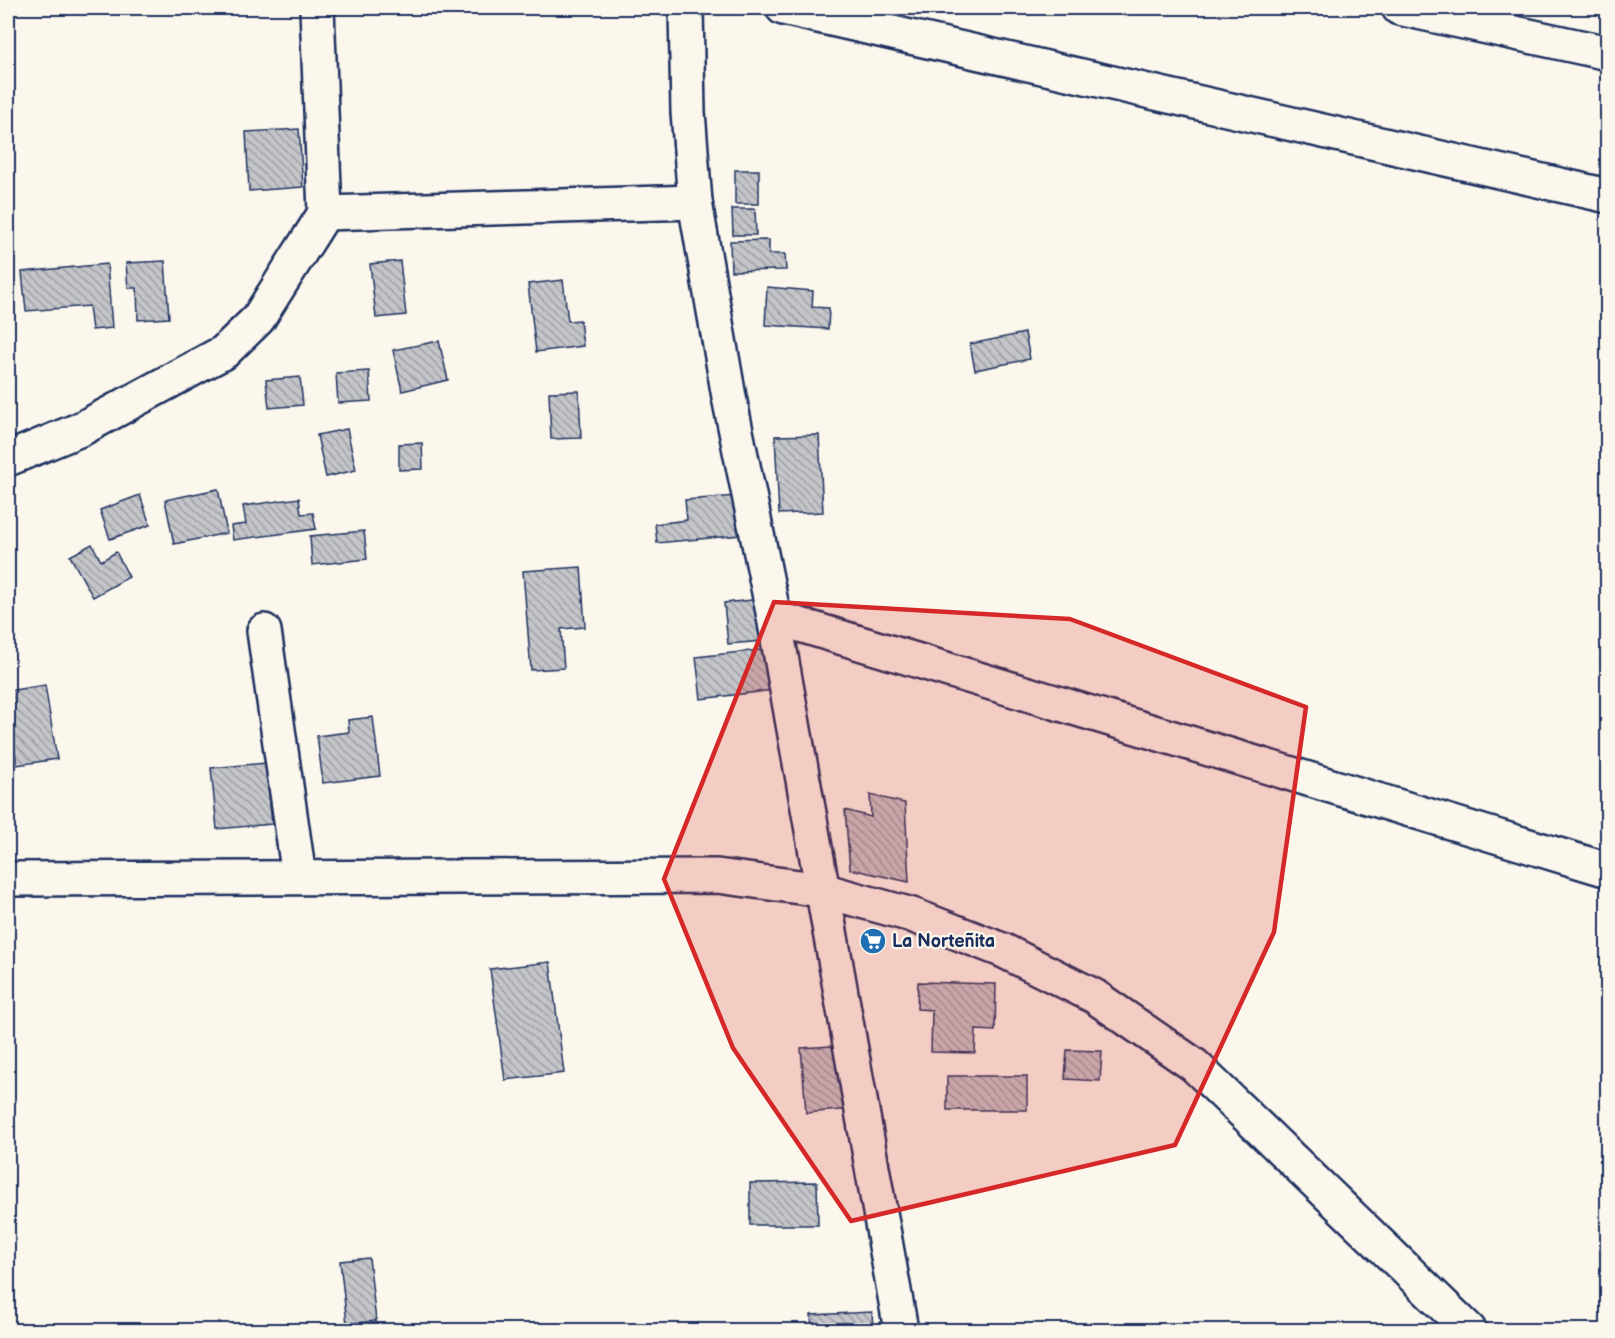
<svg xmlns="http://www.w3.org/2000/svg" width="1615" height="1338" viewBox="0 0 1615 1338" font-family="'Balsamiq Sans',sans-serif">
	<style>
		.building { fill: url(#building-back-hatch); stroke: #1b2f5e; stroke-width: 1.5 }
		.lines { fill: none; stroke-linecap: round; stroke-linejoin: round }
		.minor-casing { stroke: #1b2f5e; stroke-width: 38 }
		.minor { stroke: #fbf7ec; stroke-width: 33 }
		.marked { fill: #d62828; fill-opacity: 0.2; stroke: #d62828; stroke-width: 4.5; stroke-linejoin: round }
		.labels { text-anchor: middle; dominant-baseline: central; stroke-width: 4.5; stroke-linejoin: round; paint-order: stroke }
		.poi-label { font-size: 18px; font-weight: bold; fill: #1b2f5e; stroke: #fbf7ec; text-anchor: start }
	</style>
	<defs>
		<pattern id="building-back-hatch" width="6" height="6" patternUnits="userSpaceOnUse" patternTransform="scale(1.5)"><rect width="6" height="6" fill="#c3c5c9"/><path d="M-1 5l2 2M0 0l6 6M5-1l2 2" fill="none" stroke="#9ea0a6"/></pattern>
	</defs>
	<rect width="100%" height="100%" fill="#fbf7ec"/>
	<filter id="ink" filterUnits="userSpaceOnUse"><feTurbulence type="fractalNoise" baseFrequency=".0167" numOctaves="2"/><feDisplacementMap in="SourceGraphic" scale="12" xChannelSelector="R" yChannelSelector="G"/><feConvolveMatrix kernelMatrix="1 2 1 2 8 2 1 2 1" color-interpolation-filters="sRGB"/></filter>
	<g filter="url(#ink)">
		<g class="building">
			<polygon points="299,129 303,187 249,191 246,132"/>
			<rect x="735" y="170" width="24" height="34"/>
			<polygon points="732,209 755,209 756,235 733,235"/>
			<polygon points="769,240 769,254 785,254 786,270 731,271 730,241"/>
			<polygon points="165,261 169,318 138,320 137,288 128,288 126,263"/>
			<polygon points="400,261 406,315 376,318 370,264"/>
			<polygon points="107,264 112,328 92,330 89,306 26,311 22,272"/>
			<polygon points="563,280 568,321 580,320 583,346 536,352 528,284"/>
			<polygon points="767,287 813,291 812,307 829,308 828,329 765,325"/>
			<polygon points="1025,333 1030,359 975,370 970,344"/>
			<polygon points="439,341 448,380 402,391 393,350"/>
			<polygon points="369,371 371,401 338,403 336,373"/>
			<polygon points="300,377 303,405 269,408 266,380"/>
			<polygon points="579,391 581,438 551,439 549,392"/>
			<polygon points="347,429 356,470 326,477 317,435"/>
			<polygon points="819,435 823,512 779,514 775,436"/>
			<polygon points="422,443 423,469 399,470 399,444"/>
			<polygon points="218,489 227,533 174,544 165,500"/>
			<polygon points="140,495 150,525 110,539 100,510"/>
			<polygon points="737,496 741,535 657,543 655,524 687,520 685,500"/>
			<polygon points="299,498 301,514 313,513 316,529 233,540 231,526 246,524 243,506"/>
			<polygon points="364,531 367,559 312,565 310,536"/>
			<polygon points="92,544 101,561 116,552 129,577 93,597 70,556"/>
			<polygon points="581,567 585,627 561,629 564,668 531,670 523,571"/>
			<polygon points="761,599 764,641 728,644 724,603"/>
			<polygon points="769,649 774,690 701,699 696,657"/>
			<polygon points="45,685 57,759 17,765 8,707 8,691"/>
			<polygon points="373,717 380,776 323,783 317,736 349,732 348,720"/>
			<polygon points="266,763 272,824 217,829 211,768"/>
			<polygon points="870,795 905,803 909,882 850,869 845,810 871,817"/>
			<polygon points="550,962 564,1073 505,1080 490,969"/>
			<polygon points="918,982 996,984 995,1031 976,1030 975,1053 931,1052 932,1010 917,1009"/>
			<polygon points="847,1045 852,1109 806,1113 801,1048"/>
			<polygon points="1067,1050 1102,1051 1100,1081 1065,1079"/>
			<rect x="947" y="1076" width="80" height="34"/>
			<polygon points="817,1182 818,1225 750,1225 750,1183"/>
			<polygon points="369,1258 376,1321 347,1324 340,1261"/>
			<polygon points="872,1312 873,1330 812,1330 811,1315"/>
		</g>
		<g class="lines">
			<defs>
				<g id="minor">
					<polyline points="317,8 325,213"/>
					<polyline points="686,8 688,112 695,202 729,397 774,617 901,1330"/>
					<polyline points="783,8 1608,196"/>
					<polyline points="1399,8 1608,53"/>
					<polyline points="8,459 81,429 224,352 258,319 325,213 695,202"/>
					<polyline points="774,617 1608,870"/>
					<polyline points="264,631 299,877"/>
					<polyline points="8,879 717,876 822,890 912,915 1002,950 1094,996 1194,1065 1469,1330"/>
				</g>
			</defs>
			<use href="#minor" class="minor-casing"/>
			<use href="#minor" class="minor"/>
		</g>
	</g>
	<path class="marked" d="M 774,602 L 1070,619 L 1306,707 L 1274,932 L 1175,1145 L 851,1221 L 733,1048 L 664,879 Z"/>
	<defs>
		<symbol id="supermarket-disc" viewBox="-11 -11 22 22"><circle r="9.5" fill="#1f6fb2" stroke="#fbf7ec"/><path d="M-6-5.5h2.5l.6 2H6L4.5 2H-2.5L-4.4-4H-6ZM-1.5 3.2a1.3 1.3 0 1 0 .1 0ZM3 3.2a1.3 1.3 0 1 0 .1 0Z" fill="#fff"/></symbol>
	</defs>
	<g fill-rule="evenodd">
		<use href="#supermarket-disc" x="858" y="926" width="30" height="30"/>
	</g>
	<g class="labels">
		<g class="poi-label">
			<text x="892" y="941">La Norteñita</text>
		</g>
	</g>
	<rect width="1615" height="1338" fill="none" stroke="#fbf7ec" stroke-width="30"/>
	<rect x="15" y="15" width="1585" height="1308" fill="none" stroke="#1b2f5e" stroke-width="2" filter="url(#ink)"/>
</svg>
